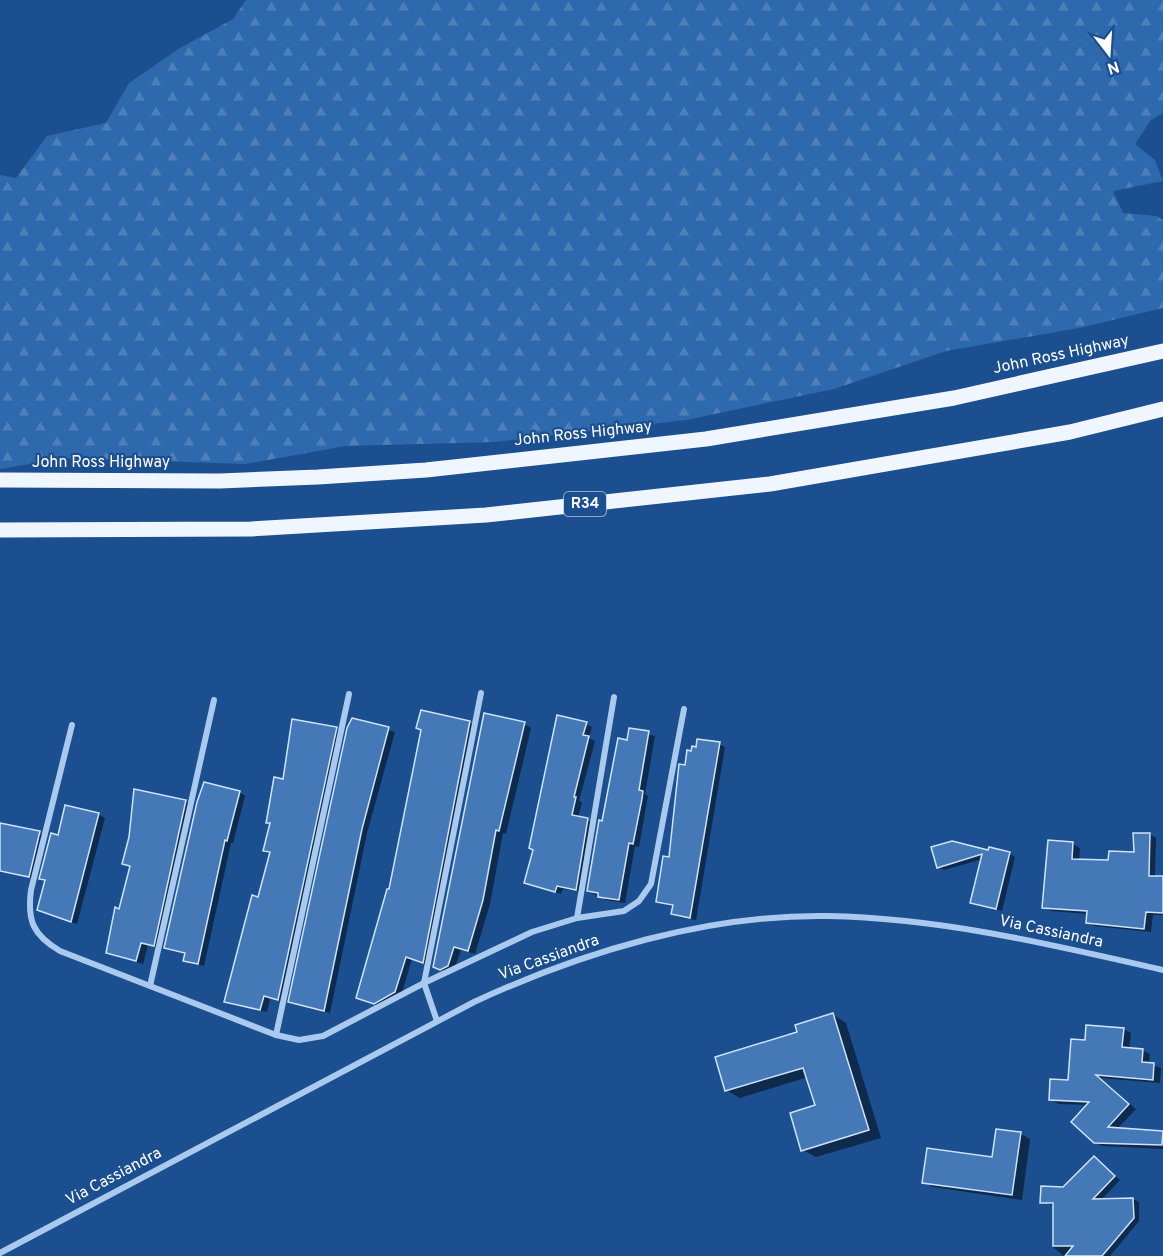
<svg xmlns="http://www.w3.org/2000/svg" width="1163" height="1256" viewBox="0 0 1163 1256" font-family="Overpass,sans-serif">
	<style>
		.forest { fill: url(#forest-firs) }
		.shadow { fill: #0007 }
		.building { fill: #4478b7; stroke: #cfe3fa; stroke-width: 1.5 }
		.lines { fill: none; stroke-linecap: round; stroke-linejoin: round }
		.street { stroke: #a9c9ee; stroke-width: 6 }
		.primary { stroke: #f0f6ff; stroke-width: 15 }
		.labels { text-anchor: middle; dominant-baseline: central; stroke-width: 4.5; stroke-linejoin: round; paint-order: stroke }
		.shield { fill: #1b4f8f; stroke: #bbcadd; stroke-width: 1.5 }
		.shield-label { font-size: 15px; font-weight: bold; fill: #fff }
		.street-label { font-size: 16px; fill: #fff; stroke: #1b4f8f }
	</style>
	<defs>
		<pattern id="forest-firs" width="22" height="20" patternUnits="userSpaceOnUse" patternTransform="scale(1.5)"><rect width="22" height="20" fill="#2e69ad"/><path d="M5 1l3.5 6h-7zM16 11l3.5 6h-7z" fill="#4d80b9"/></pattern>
	</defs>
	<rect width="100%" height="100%" fill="#1b4f8f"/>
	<polygon class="forest" points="246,0 1163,0 1163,113 1151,120 1135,144 1155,160 1163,181 1113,191 1123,213 1157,216 1163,220 1163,308 1079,328 946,351 834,389 686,420 495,442 346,446 246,464 66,458 0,469 0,175 16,178 47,136 106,123 129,83 180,48 233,19"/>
	<g class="shadow">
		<polygon points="353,719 395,732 367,833 330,1013 290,1001"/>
		<polygon points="470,723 476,726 429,965 412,959 401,996 381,1006 364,1001 358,997 390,891"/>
		<polygon points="524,724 531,728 506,834 503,833 490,904 475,954 461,950 454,970 448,973 434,966"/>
		<polygon points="586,724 592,727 589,738 595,741 579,801 582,802 578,818 594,823 582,892 563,889 561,894 525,882"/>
		<polygon points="336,728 342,732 284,1002 270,998 267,1012 232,1005 226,1001 271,854 265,850 272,824 268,822 284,780"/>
		<polygon points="631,730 655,736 645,794 648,796 639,847 635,846 625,903 606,900 588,891 604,822"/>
		<polygon points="719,744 725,747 696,920 679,917 673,913 674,907 658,901 670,859 686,767"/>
		<polygon points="136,791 192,804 160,948 148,945 143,964 107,953 131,867 124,863 130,837"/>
		<polygon points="239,792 245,796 233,843 231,843 204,966 190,963 184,960 186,954 166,947"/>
		<polygon points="98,814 105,818 77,924 45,913 47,881 41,878 59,836"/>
		<polygon points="0,825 46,836 35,879 0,872"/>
		<polygon points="1149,834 1156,838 1155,877 1163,878 1163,915 1153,915 1151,932 1094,926 1087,922 1088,914 1051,911 1044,907 1049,842 1073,844 1080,848 1079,861 1110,861 1136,853"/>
		<polygon points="933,848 1009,853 1015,857 1002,911 972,902 983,859 944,870 938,867"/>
		<polygon points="833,1015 846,1023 881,1138 816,1157 803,1150 817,1106 808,1077 740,1098 726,1090"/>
		<polygon points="1123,1029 1131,1033 1129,1049 1142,1050 1150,1054 1149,1064 1161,1068 1160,1083 1101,1078 1136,1109 1117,1129 1163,1132 1163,1149 1103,1146 1094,1142 1089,1105 1058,1104 1051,1099 1069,1081 1086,1042"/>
		<polygon points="1021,1134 1030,1139 1022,1200 933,1187 924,1182 993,1159"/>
		<polygon points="1094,1157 1120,1180 1101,1200 1133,1199 1139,1202 1139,1221 1110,1256 1064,1256 1054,1248 1055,1206 1042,1202 1064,1189"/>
	</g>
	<g class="building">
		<polygon points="421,710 470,721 423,963 406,957 395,992 374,1004 356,998 387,889 389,889 421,730 416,728"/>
		<polygon points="484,713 525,722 499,831 496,830 483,900 468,951 454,947 448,966 440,970 433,967"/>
		<polygon points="557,715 587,722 583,735 589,736 574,797 576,797 572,815 588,818 576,890 557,886 555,892 524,883 533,850 529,848"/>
		<polygon points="352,718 389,727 362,829 324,1011 288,1002 347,728"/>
		<polygon points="292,719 337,727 278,1000 264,996 260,1010 224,1002 252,895 258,897 270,852 263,851 270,823 266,823 268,812 274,777 283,779"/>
		<polygon points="629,728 649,731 639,790 643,791 642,799 633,844 629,843 619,900 598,897 598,893 587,891 599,820 602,821 618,738 627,740"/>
		<polygon points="697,739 720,742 690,918 671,914 673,905 656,902 663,856 669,857 679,764 685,765 687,750 691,751 692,746 696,747"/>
		<polygon points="204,782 240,791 227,841 225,840 198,964 183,961 185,953 164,948 197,802"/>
		<polygon points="134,789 186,800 154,946 141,943 136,961 106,953 115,907 119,909 130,866 122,864 129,837"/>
		<polygon points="65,805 99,813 71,922 37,910 45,880 39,879 51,833 58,835"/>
		<polygon points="0,823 40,831 29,877 0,871"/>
		<polygon points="1133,833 1150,833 1149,876 1163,876 1163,913 1146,912 1144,929 1086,923 1087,911 1042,908 1048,840 1073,842 1072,859 1108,860 1109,851 1134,852"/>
		<polygon points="952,841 988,850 989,847 1010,852 996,909 970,903 982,854 937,868 931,847"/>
		<polygon points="833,1013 869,1130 801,1151 790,1113 815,1105 803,1068 725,1091 715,1057 797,1032 795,1025"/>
		<polygon points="1086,1025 1124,1028 1122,1047 1143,1049 1142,1062 1154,1063 1153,1080 1096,1075 1129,1104 1108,1127 1163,1131 1162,1145 1094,1143 1071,1122 1089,1102 1049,1100 1050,1079 1068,1080 1071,1039 1085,1040"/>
		<polygon points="996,1129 1021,1132 1012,1195 922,1183 927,1148 992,1157"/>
		<polygon points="1094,1156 1115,1176 1093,1199 1133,1198 1134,1218 1102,1256 1065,1256 1073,1246 1053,1246 1053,1203 1040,1203 1041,1186 1063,1187"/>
	</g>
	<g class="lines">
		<g class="street">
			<path d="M 72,725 L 31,890 C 27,921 33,935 60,951 L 276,1035 L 299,1040 L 323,1036 L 424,983 L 532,932 L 577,918 L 624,911 L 639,901 L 651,884 L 684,709"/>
			<polyline points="577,918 614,697"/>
			<polyline points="150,986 214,700"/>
			<polyline points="437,1021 424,983 481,693"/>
			<polyline points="276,1035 349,694"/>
			<path d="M 0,1253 L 474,1002 C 582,952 707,914 828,916 C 942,918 1053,945 1163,970"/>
		</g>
		<g class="primary">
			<polyline points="0,480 220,481 318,477 426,470 706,439 954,398 1163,351"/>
			<polyline points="0,530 251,529 486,515 770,484 1070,432 1163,409"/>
		</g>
	</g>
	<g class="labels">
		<rect class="shield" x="564" y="492" width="42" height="24" rx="4.5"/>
		<g class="shield-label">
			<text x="585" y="504">R34</text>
		</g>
		<g class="street-label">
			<text transform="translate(1061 355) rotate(-12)">John Ross Highway</text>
			<text transform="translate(583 434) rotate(-6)">John Ross Highway</text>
			<text x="101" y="463">John Ross Highway</text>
			<text transform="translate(1051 932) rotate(12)">Via Cassiandra</text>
			<text transform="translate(549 958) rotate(-20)">Via Cassiandra</text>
			<text transform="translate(114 1177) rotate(-28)">Via Cassiandra</text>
		</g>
	</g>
	<g transform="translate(1109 54) rotate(163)" stroke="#1b4f8f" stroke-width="4.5" paint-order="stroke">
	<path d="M0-4.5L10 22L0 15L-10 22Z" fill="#ffffff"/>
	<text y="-9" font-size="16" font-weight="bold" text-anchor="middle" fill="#ffffff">N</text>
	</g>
</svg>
